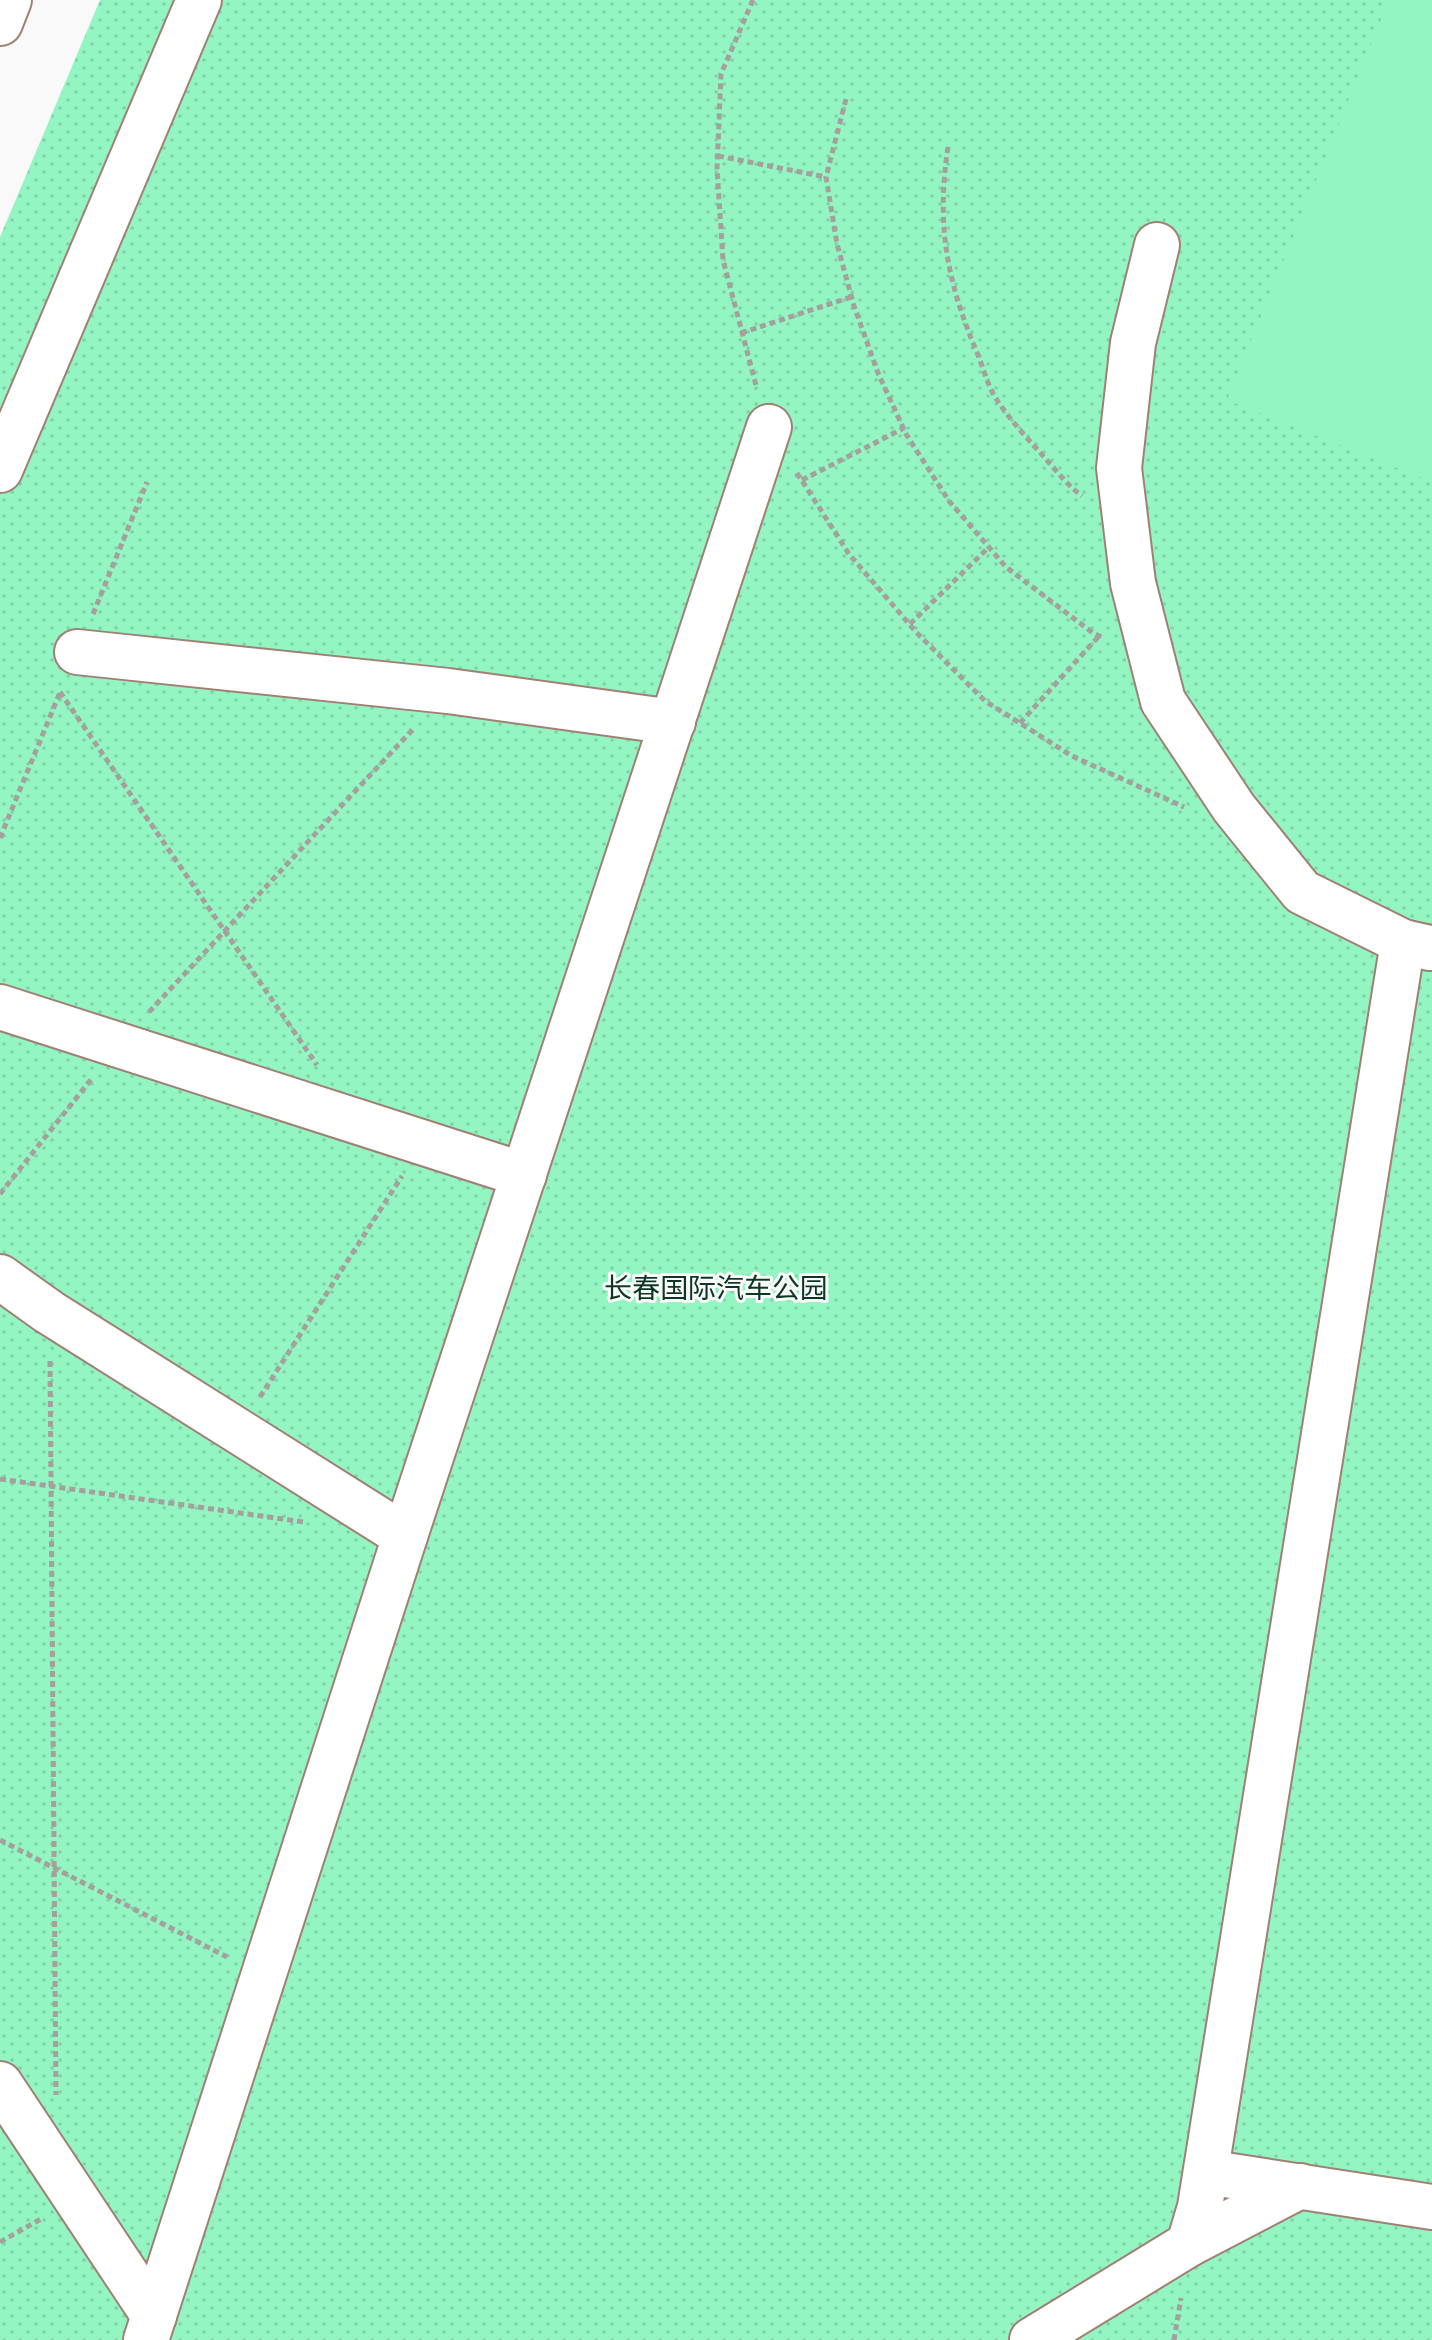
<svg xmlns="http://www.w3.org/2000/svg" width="1432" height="2340" viewBox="0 0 1432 2340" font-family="Cabin,'Noto Sans SC',sans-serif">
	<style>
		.park { fill: url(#park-dots) }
		.pitch { fill: #93f5c2 }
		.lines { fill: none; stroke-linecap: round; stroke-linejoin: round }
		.minor-casing { stroke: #a18074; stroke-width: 48 }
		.path { stroke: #a59f9d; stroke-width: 5; stroke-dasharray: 6 4; stroke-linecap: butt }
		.minor { stroke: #fff; stroke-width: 44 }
		.labels { text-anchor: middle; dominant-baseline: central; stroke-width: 6; stroke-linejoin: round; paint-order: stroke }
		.park-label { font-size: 28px; fill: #0b3724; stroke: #f9f9f9 }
	</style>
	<defs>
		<pattern id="park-dots" width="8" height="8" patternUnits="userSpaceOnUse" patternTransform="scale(2)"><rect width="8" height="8" fill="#93f5c2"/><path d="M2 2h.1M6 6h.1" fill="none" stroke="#80d3a7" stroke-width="1.8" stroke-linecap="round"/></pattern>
	</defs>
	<rect width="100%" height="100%" fill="#f9f9f9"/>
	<polygon class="park" points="100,0 1432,0 1432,2340 0,2340 0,237"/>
	<polygon class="pitch" points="1389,0 1432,0 1432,482 1227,400"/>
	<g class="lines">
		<defs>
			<g id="minor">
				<polyline points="0,23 9,0"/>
				<polyline points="1157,245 1133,343 1119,468 1133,583 1163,701 1234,808 1302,892 1403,942 1430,948"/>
				<polyline points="0,470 199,0"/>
				<polyline points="77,652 448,691 673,722"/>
				<polyline points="0,1007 524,1175"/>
				<polyline points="0,1277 49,1312 405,1536"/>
				<polyline points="0,2084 154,2316"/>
				<polyline points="1206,2172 1432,2207"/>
				<polyline points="1189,2244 1300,2186"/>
				<polyline points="146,2340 405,1536 769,427"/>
				<polyline points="1032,2340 1189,2244 1200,2207 1403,942"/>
			</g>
		</defs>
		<use href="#minor" class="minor-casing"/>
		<g class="path">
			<polyline points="753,0 721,74 717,169 723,260 757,389"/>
			<polyline points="846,99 826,177 837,244 854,306 878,373 906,434 949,501 1006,567 1093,633 1104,638"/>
			<path d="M 948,147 C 936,226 947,282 978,355 C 984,370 988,387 997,400 C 1010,420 1028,439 1044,457 C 1056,470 1067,485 1082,496"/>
			<polyline points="718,156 826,177"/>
			<polyline points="741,333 851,297"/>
			<polyline points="797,473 849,554 916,632 985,701 1072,756 1184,807"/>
			<polyline points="802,480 904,428"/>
			<polyline points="93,614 147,482"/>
			<polyline points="910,624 989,547"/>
			<polyline points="60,692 317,1065"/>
			<polyline points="1020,723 1099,636"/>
			<polyline points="0,838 61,690"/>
			<polyline points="149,1012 415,727"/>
			<polyline points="0,1194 93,1077"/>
			<polyline points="50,1361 56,2095"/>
			<polyline points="260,1397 402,1176"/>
			<polyline points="0,1479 304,1522"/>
			<polyline points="0,1840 227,1957"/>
			<polyline points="0,2242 41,2219"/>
			<polyline points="1174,2340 1181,2298"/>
		</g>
		<use href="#minor" class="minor"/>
	</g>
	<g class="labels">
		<g class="park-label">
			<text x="716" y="1288">长春国际汽车公园</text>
		</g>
	</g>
</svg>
